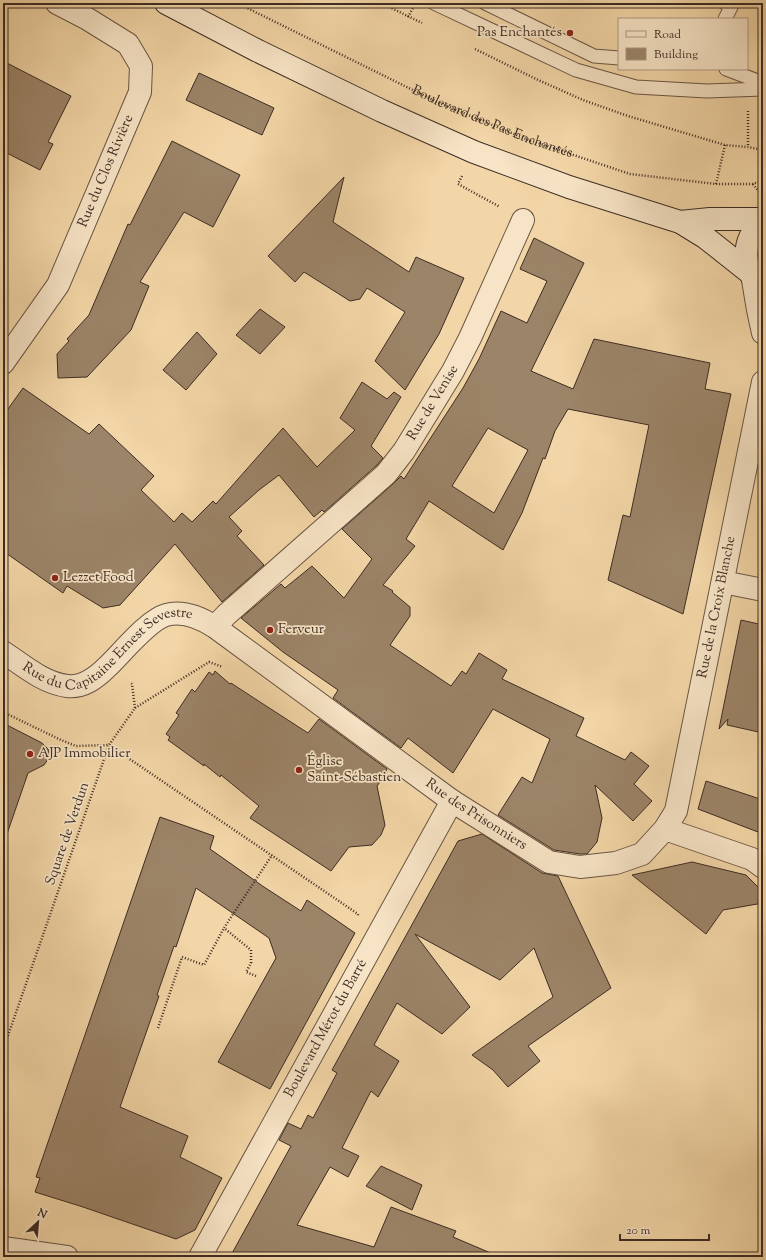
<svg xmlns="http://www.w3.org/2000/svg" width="766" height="1260" viewBox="0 0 766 1260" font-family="'Sorts Mill Goudy',serif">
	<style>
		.building { fill: #9c8468; stroke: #3d2c24; fill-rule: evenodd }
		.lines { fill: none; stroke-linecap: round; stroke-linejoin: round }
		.service-casing { stroke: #6a5645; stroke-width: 15 }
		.minor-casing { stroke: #6a5645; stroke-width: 24 }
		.tertiary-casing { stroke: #6a5645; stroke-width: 24 }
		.secondary-casing { stroke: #3d2c24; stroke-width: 24 }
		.path { stroke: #3d2c24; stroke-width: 2.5; stroke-dasharray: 1 2; stroke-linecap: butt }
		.service { stroke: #f7e4c6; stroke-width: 13 }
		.minor { stroke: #f7e4c6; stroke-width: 22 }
		.tertiary { stroke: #f7e4c6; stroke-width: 22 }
		.secondary { stroke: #f7e4c6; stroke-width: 22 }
		.poi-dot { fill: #8f2418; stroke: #f7e4c6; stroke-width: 1.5 }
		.labels { text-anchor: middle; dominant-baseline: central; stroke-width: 3.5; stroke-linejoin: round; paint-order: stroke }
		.poi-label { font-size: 14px; fill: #3d2c24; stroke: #f7e4c6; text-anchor: start }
		.street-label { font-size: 14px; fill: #3d2c24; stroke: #f7e4c6 }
	</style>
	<rect width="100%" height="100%" fill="#f3d6a7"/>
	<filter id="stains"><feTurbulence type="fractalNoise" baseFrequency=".005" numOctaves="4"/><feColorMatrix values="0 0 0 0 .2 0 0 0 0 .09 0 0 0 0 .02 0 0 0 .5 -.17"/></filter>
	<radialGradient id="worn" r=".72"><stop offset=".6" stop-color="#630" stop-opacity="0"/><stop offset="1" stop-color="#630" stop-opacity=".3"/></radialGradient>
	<g class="building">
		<polygon points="3,61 71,96 48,142 53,144 40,170 3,151"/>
		<polygon points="199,73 274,108 262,135 186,100"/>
		<polygon points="172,141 240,175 213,227 184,212 140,282 149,286 131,330 87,377 58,378 57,354 69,341 67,339 89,315 128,224 130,225"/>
		<polygon points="344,177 333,222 409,272 416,257 464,278 439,334 405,390 375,361 405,312 367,288 360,299 350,301 304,272 295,282 268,256"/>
		<path d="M 534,238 L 584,263 L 531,371 L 573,389 L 594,339 L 710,363 L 705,389 L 731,394 L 683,614 L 608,580 L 623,515 L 630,517 L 649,425 L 568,409 L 555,431 L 545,459 L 543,458 L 522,513 L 503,550 L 429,501 L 406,539 L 415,546 L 383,585 L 393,591 L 392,592 L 410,607 L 410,616 L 390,645 L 451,686 L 462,671 L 466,674 L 479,653 L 507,670 L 502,679 L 584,718 L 576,736 L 625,760 L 631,752 L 649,766 L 634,784 L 652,801 L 633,821 L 595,785 L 602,818 L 597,842 L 587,854 L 580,854 L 554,850 L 498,815 L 522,777 L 532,783 L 550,739 L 493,709 L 453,773 L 408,738 L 401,748 L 333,698 L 338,690 L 283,652 L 241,618 L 281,584 L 285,588 L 312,566 L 344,598 L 372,559 L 342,529 L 394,483 L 401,476 L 404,479 L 463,388 L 479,359 L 501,311 L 527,323 L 547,281 L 520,269 ZM 488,428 L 528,450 L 494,513 L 452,486 Z"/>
		<polygon points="260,309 285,327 260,354 236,335"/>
		<polygon points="197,332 217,354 186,390 163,370"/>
		<polygon points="362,382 387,399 394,392 401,397 371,446 383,458 377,465 324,512 322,510 314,517 279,475 259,490 229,517 242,531 237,536 264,565 222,602 175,544 120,605 103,608 67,586 63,593 3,551 3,416 23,388 89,434 99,424 154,476 141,490 174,522 182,513 192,522 213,501 216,504 283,428 317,467 355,430 340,418"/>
		<polygon points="741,620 763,625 763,733 727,725 728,719 719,729"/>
		<polygon points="215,671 230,684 231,683 260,702 308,733 319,719 387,769 385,773 386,774 377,786 385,825 381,835 372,845 349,847 331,871 250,818 259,806 221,775 220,777 204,764 204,766 168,740 170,737 166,734 177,718 179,715 176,713 192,689 195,692 209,672 213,675"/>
		<polygon points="3,723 42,743 48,749 49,753 49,758 44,765 28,773 7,834 3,833"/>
		<polygon points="706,781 763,800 763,816 758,832 698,809"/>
		<polygon points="160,817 214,836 210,849 264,887 301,911 307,900 355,933 270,1089 218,1062 276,958 269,938 196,888 176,947 174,946 157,995 159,996 120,1107 188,1136 180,1157 222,1178 195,1230 176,1239 83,1207 35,1192 40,1178 36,1177"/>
		<polygon points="482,834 542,873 558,876 611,988 528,1046 540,1061 508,1087 493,1070 472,1055 553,997 534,948 500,980 415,934 470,1007 442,1034 397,1003 374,1045 399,1061 378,1097 371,1091 342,1148 359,1156 348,1177 330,1167 297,1225 374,1247 391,1207 456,1231 453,1237 500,1257 230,1257 291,1146 279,1140 288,1123 301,1129 308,1115 313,1118 337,1073 332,1070 458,841"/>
		<polygon points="692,862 746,875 763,892 763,903 723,910 706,934 632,875"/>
		<polygon points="381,1166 422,1185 412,1210 366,1186"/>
	</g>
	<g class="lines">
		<defs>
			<g id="service">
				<polyline points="434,3 576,70 636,87 707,91 763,89"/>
				<polyline points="485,3 594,56 619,58"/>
				<polyline points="725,19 731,7 725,3"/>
				<polyline points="726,69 763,83"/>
			</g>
			<g id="minor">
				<polyline points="753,280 758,310 763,333"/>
				<path id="s2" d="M 3,363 L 58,285 L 140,92 L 141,66 L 128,44 L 86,18 L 57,3"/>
				<polyline points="723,582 763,590"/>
				<path id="s3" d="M 215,627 L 226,615 L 386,474 L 404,451 L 453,371 L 470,338 L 523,220"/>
				<path id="s4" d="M 3,652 C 23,665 43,683 67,686 C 83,688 96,678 107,667 C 121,654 148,620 166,615 C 184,610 201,618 215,627 L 452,801 L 549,862 L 580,867 L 616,863 L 642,854 L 665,829 L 676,811 L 763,382"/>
				<polyline points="665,829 752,859 763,867"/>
				<path id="s5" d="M 200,1257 L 452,801"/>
			</g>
			<polyline id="tertiary" points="3,1248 67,1257"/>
			<g id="secondary">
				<polyline points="166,3 258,51 382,111 474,152 569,187 680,222 706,238 749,272"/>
				<polyline points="680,222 710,219 763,219"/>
				<path d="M 763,222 C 739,239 743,273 763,291"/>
			</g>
		</defs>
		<use href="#service" class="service-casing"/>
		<use href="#minor" class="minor-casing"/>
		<use href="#tertiary" class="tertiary-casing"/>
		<use href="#secondary" class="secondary-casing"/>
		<g class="path">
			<path id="s1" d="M 237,3 L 437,102 L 526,139 L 630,174 L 716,184 L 753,184 L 763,180"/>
			<polyline points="381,3 422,23"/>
			<polyline points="408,17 413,8"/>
			<polyline points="475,49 536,79 583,100 628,116 725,145 748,147 763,150"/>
			<polyline points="748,111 748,147"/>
			<polyline points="462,176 458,184 500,207"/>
			<polyline points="716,184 725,145"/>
			<polyline points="753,184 759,192"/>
			<polyline points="135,708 209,662 223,667"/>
			<polyline points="3,712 61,740 76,746 109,745 135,708 132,684 130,682"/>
			<polyline points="256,976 246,972 251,963 251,950 224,928 272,855"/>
			<polyline points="158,1028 182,957 204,965 224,928"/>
			<polyline points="3,1050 109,745 358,914 358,917"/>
		</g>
		<use href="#service" class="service"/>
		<use href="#minor" class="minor"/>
		<use href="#tertiary" class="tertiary"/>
		<use href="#secondary" class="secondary"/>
	</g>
	<g class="poi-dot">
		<circle cx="570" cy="33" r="4"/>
		<circle cx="55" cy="578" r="4"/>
		<circle cx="270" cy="630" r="4"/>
		<circle cx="30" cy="754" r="4"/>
		<circle cx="299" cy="770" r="4"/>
	</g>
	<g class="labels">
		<g class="poi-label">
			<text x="562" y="33" text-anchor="end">Pas Enchantés</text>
			<text x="63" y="578">Lezzet Food</text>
			<text x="278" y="630">Ferveur</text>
			<text x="38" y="754">AJP Immobilier</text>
			<text x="307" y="762">Église<tspan x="307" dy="16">Saint-Sébastien</tspan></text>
		</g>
		<g class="street-label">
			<text stroke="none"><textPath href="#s1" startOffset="282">Boulevard des Pas Enchantés</textPath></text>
			<text stroke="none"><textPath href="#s2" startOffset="219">Rue du Clos Rivière</textPath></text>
			<text stroke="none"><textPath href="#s3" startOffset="315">Rue de Venise</textPath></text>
			<text stroke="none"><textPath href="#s4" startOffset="1017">Rue de la Croix Blanche</textPath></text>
			<text stroke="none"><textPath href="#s4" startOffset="125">Rue du Capitaine Ernest Sevestre</textPath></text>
			<text stroke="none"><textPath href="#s4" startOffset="572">Rue des Prisonniers</textPath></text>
			<text transform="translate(68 834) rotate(-71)">Square de Verdun</text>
			<text stroke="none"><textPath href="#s5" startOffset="261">Boulevard Mérot du Barré</textPath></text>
		</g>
	</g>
	<rect width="766" height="1260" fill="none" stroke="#f3d6a7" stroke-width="16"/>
	<rect x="4" y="4" width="758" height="1252" fill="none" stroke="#3d2c24" stroke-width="2"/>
	<rect x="8" y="8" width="750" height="1244" fill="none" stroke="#3d2c24"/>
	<rect x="618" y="18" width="130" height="52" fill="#f7e4c6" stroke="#ad9a85"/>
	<rect x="626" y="31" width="20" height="6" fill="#f7e4c6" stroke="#ad9a85"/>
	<text x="654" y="38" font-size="12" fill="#3d2c24">Road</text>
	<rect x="626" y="48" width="20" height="12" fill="#9c8468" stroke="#ad9a85"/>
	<text x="654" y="58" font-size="12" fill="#3d2c24">Building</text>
	<g transform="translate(38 1222) rotate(26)" stroke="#f7e4c6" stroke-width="3" paint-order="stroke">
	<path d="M0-3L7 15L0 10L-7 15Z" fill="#3d2c24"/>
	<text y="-6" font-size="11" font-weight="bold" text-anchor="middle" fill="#3d2c24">N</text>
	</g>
	<path d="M620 1234v6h89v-6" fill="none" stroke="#3d2c24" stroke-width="2"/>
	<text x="626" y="1234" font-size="12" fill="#3d2c24" stroke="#f7e4c6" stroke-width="3" paint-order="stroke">20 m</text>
	<rect width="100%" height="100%" filter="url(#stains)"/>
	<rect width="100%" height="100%" fill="url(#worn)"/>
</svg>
